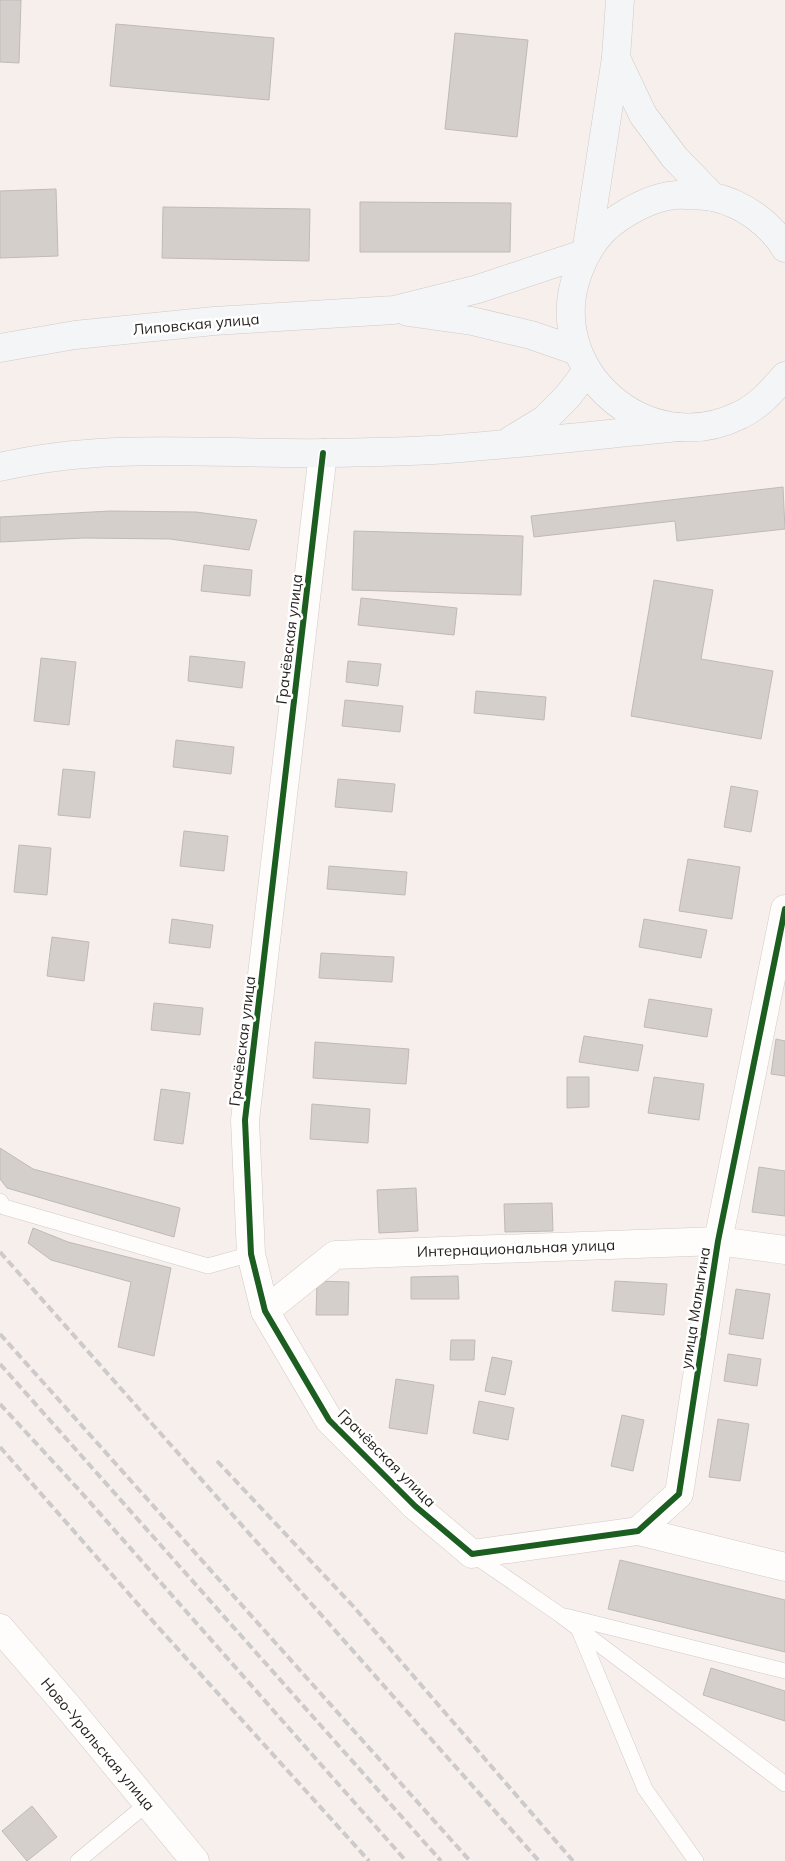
<svg xmlns="http://www.w3.org/2000/svg" width="785" height="1861" viewBox="0 0 785 1861" font-family="Mulish,sans-serif">
	<style>
		.building { fill: #d5cfcc; stroke: #bfbab7 }
		.lines { fill: none; stroke-linecap: round; stroke-linejoin: round }
		.lane-casing { stroke: #d0cac8; stroke-width: 16 }
		.street-casing { stroke: #d0cac8; stroke-width: 29 }
		.secondary-casing { stroke: #d0cac8; stroke-width: 29 }
		.lane { stroke: #fefdfc; stroke-width: 15 }
		.street { stroke: #fefdfc; stroke-width: 28 }
		.secondary { stroke: #f4f5f7; stroke-width: 28 }
		.rail { stroke: #cccaca; stroke-width: 4; stroke-dasharray: 8 4; stroke-linecap: butt }
		.cycleway-casing { stroke: #fff; stroke-width: 9 }
		.cycleway { stroke: #1b5e20; stroke-width: 6 }
		.labels { text-anchor: middle; dominant-baseline: central; stroke-width: 5; stroke-linejoin: round; paint-order: stroke }
		.street-label { font-size: 15px; fill: #231f1c; stroke: #fff }
	</style>
	<rect width="100%" height="100%" fill="#f7efec"/>
	<g class="building">
		<polygon points="0,0 21,0 19,63 0,62"/>
		<polygon points="116,24 274,38 269,100 110,86"/>
		<polygon points="455,33 528,40 517,137 445,129"/>
		<polygon points="56,189 58,256 0,258 0,191"/>
		<polygon points="360,202 511,203 510,252 360,252"/>
		<polygon points="163,207 310,209 309,261 162,258"/>
		<polygon points="783,487 785,529 677,541 675,521 534,537 531,516"/>
		<polygon points="110,511 196,512 257,520 249,550 170,539 84,538 0,542 0,517"/>
		<polygon points="354,531 523,536 521,595 352,590"/>
		<polygon points="204,565 252,570 250,596 201,591"/>
		<polygon points="654,580 713,590 701,659 773,671 761,739 631,716"/>
		<polygon points="361,598 457,608 454,635 358,625"/>
		<polygon points="190,656 245,662 242,688 188,681"/>
		<polygon points="41,658 76,662 69,725 34,721"/>
		<polygon points="348,661 381,664 378,686 346,682"/>
		<polygon points="476,691 546,697 544,720 474,713"/>
		<polygon points="345,700 403,706 400,732 342,726"/>
		<polygon points="176,740 234,747 231,774 173,767"/>
		<polygon points="63,769 95,772 90,818 58,815"/>
		<polygon points="338,779 395,784 392,812 335,807"/>
		<polygon points="731,786 758,791 751,832 724,827"/>
		<polygon points="184,831 228,836 224,871 180,866"/>
		<polygon points="19,845 51,848 47,895 14,892"/>
		<polygon points="688,859 740,867 732,919 679,911"/>
		<polygon points="329,866 407,872 405,895 327,889"/>
		<polygon points="172,919 213,925 210,948 169,943"/>
		<polygon points="644,919 707,930 701,958 639,947"/>
		<polygon points="52,937 89,942 84,981 47,976"/>
		<polygon points="321,953 394,957 392,982 319,978"/>
		<polygon points="649,999 712,1009 707,1037 644,1027"/>
		<polygon points="154,1003 203,1008 200,1035 151,1030"/>
		<polygon points="584,1036 643,1045 638,1071 579,1062"/>
		<polygon points="776,1039 785,1041 785,1076 771,1074"/>
		<polygon points="315,1042 409,1049 406,1084 313,1078"/>
		<polygon points="567,1077 589,1077 589,1107 567,1108"/>
		<polygon points="654,1077 704,1084 699,1120 648,1113"/>
		<polygon points="161,1089 190,1093 183,1144 154,1140"/>
		<polygon points="312,1104 370,1109 368,1143 310,1139"/>
		<polygon points="0,1148 33,1169 180,1208 174,1237 7,1188 0,1179"/>
		<polygon points="759,1167 785,1171 785,1216 752,1212"/>
		<polygon points="416,1188 418,1231 379,1233 377,1190"/>
		<polygon points="552,1203 553,1231 505,1232 504,1204"/>
		<polygon points="33,1228 68,1242 171,1268 154,1356 118,1347 131,1282 51,1260 28,1243"/>
		<polygon points="458,1276 459,1299 411,1299 411,1277"/>
		<polygon points="317,1281 349,1282 348,1315 316,1315"/>
		<polygon points="615,1281 667,1284 664,1315 612,1311"/>
		<polygon points="736,1289 770,1294 763,1339 729,1334"/>
		<polygon points="451,1340 475,1340 474,1360 450,1360"/>
		<polygon points="728,1354 761,1359 757,1386 724,1381"/>
		<polygon points="492,1357 512,1361 505,1395 485,1391"/>
		<polygon points="396,1379 434,1385 427,1434 389,1428"/>
		<polygon points="479,1401 514,1408 508,1440 473,1433"/>
		<polygon points="622,1415 644,1420 633,1471 611,1466"/>
		<polygon points="718,1419 749,1424 740,1481 709,1477"/>
		<polygon points="620,1560 785,1600 785,1652 608,1609"/>
		<polygon points="711,1668 785,1691 785,1721 703,1695"/>
		<polygon points="32,1806 57,1837 27,1861 2,1831"/>
	</g>
	<g class="lines">
		<defs>
			<g id="lane">
				<polyline points="0,1201 4,1207 208,1266 251,1254"/>
				<polyline points="472,1554 559,1614 785,1784"/>
				<polyline points="565,1616 785,1671"/>
				<polyline points="579,1630 645,1789 696,1861"/>
				<polyline points="78,1861 148,1803"/>
			</g>
			<g id="street">
				<polyline points="323,453 245,1120 251,1254 265,1311 329,1420 415,1506 472,1554 638,1531 679,1494 718,1241 785,909"/>
				<polyline points="265,1311 335,1255 718,1241 785,1250"/>
				<polyline points="638,1531 785,1567"/>
				<polyline points="0,1628 69,1708 195,1861"/>
			</g>
			<g id="secondary">
				<polyline points="616,58 643,115 675,158 713,197"/>
				<path d="M 785,248 C 770,223 742,203 713,197 C 705,195 695,196 687,195 C 663,193 640,204 620,217 C 601,229 587,249 579,270 C 540,368 647,462 740,415 C 759,406 772,391 785,376"/>
				<polyline points="408,312 472,321 531,335 577,351"/>
				<polyline points="0,348 75,335 214,321 394,310 478,289 586,253 616,58 620,0"/>
				<polyline points="511,440 544,420 567,397 587,371"/>
				<path d="M 0,467 C 109,441 218,455 328,453 C 372,452 417,452 461,448 C 534,442 607,434 679,427"/>
			</g>
		</defs>
		<use href="#lane" class="lane-casing"/>
		<use href="#street" class="street-casing"/>
		<use href="#secondary" class="secondary-casing"/>
		<use href="#lane" class="lane"/>
		<use href="#street" class="street"/>
		<use href="#secondary" class="secondary"/>
		<g class="rail">
			<polyline points="0,1252 539,1861"/>
			<polyline points="0,1334 470,1861"/>
			<polyline points="0,1364 441,1861"/>
			<polyline points="0,1404 80,1491 406,1861"/>
			<polyline points="0,1447 158,1627 369,1861"/>
			<polyline points="217,1461 353,1606 573,1861"/>
		</g>
		<defs>
			<polyline id="cycleway" points="323,453 245,1120 251,1254 265,1311 329,1420 415,1506 472,1554 638,1531 679,1494 718,1241 785,909"/>
		</defs>
		<use href="#cycleway" class="cycleway-casing"/>
		<use href="#cycleway" class="cycleway"/>
	</g>
	<g class="labels">
		<g class="street-label">
			<text transform="translate(196 324) rotate(-5)">Липовская улица</text>
			<text transform="translate(289 639) rotate(-83)">Грачёвская улица</text>
			<text transform="translate(242 1041) rotate(-83)">Грачёвская улица</text>
			<text transform="translate(516 1248) rotate(-2)">Интернациональная улица</text>
			<text transform="translate(695 1308) rotate(-81)">улица Малыгина</text>
			<text transform="translate(387 1458) rotate(45)">Грачёвская улица</text>
			<text transform="translate(98 1744) rotate(50)">Ново-Уральская улица</text>
		</g>
	</g>
</svg>
